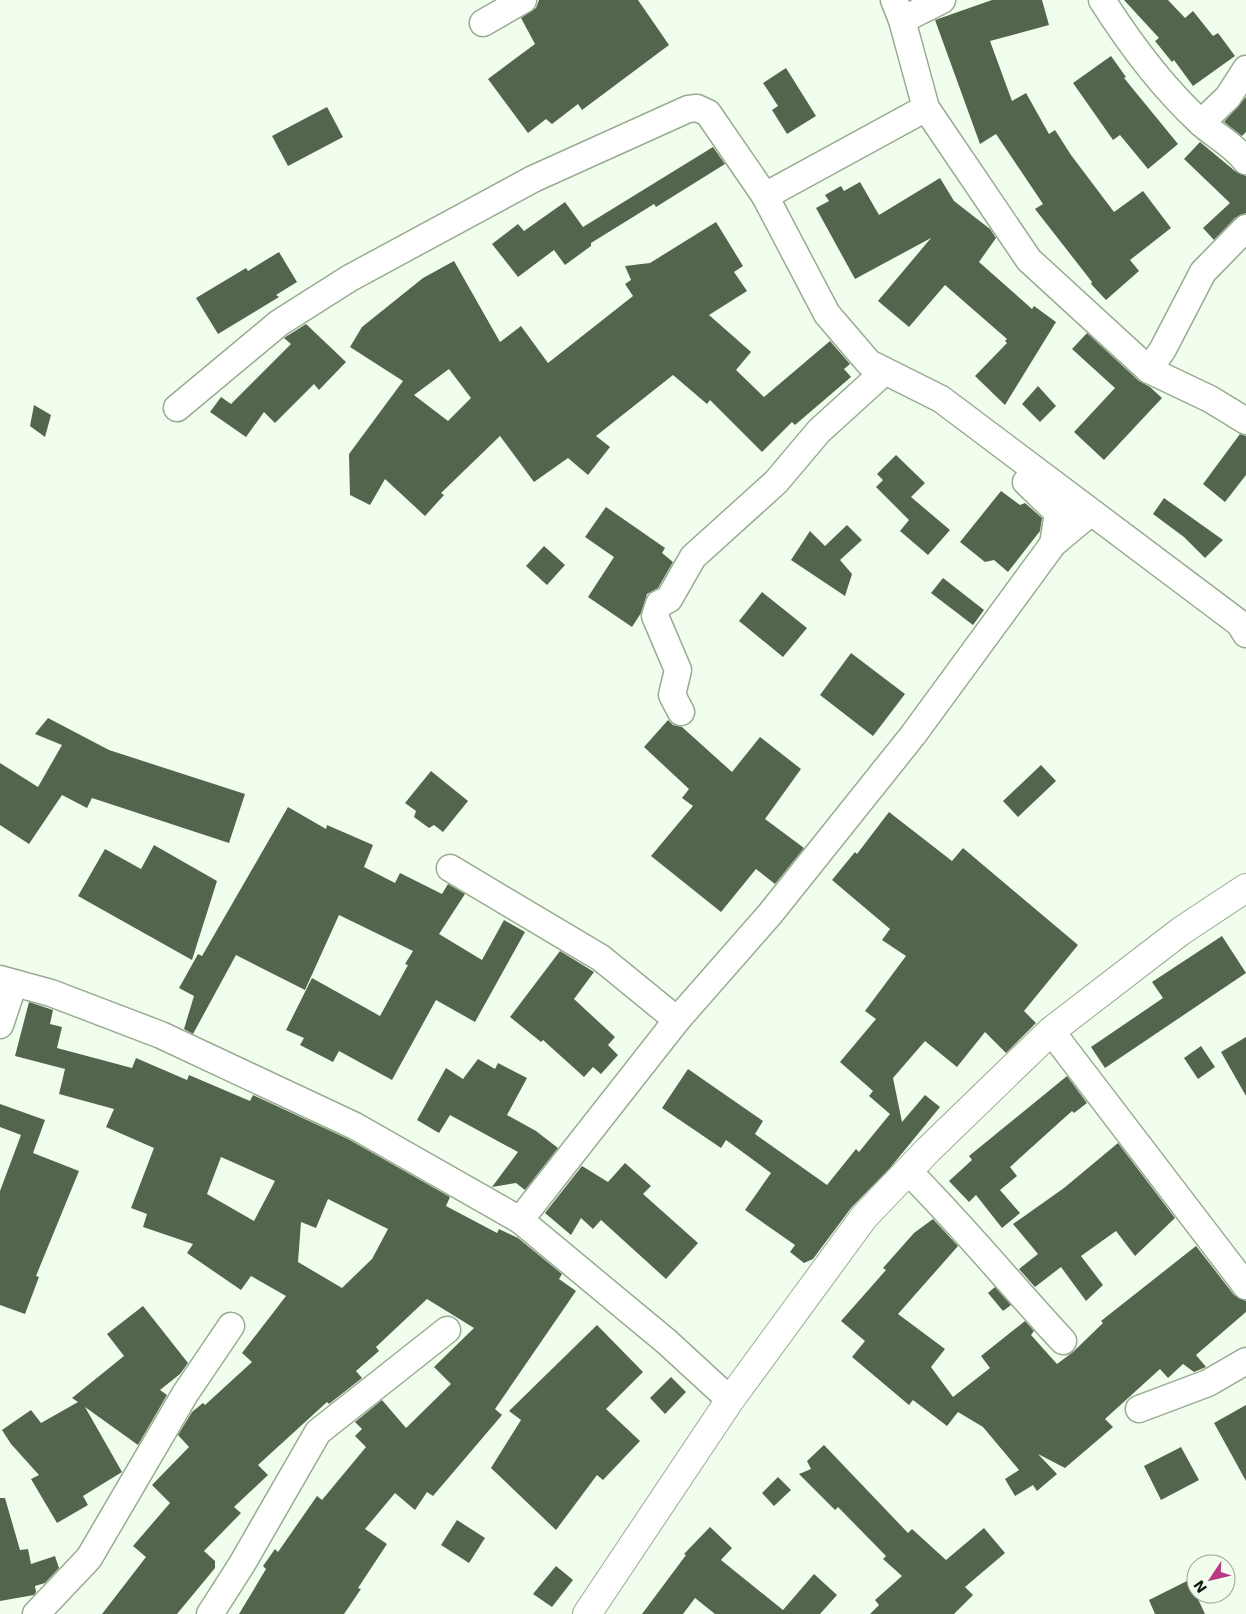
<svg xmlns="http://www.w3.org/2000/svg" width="1246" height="1614" viewBox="0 0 1246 1614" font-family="'DejaVu Sans',sans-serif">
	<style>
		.building { fill: #53664d; fill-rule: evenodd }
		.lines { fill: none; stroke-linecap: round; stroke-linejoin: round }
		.street-casing { stroke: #97ac90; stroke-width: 29 }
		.secondary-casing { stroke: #97ac90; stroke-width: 30 }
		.street { stroke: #fff; stroke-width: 26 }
		.secondary { stroke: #fff; stroke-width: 28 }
	</style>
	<rect width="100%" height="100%" fill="#f1feed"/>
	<g class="building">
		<polygon points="539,0 638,0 669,45 582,110 578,104 552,124 546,119 528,133 488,79 535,44 521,18 536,8"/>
		<polygon points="992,0 1042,0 1049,25 990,41 1012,101 1026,93 1049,134 1055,130 1071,155 1114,212 1143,191 1171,228 1130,260 1139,271 1106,300 1091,284 1092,282 1035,209 1043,204 996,134 980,144 935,20"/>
		<polygon points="1124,0 1168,0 1185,18 1193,11 1213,36 1218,33 1235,56 1193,86 1174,60 1172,62 1155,41 1159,38"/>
		<polygon points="1111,56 1126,77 1124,78 1178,144 1148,169 1120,135 1113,140 1073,83"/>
		<polygon points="786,68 816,116 787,134 772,110 778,106 763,83"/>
		<polygon points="1246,97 1246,132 1242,136 1224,122"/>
		<polygon points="327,107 343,137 288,166 272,136"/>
		<polygon points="1200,142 1235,171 1246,176 1246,213 1235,218 1214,240 1203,228 1230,203 1184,159"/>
		<polygon points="713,147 725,164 656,207 654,204 591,243 591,246 565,265 554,250 518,277 492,244 518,224 524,231 565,202 583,227"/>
		<polygon points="940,178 954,201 990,229 996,238 979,262 1032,309 1034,306 1056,322 1005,405 975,376 1007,343 1005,341 1007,339 945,285 909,327 878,301 931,238 855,279 816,208 829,201 825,195 841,186 844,191 860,182 879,215"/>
		<path d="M 716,222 L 743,266 L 734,272 L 747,291 L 709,315 L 751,352 L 736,370 L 764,397 L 830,341 L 850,364 L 844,369 L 851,377 L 795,425 L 792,422 L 762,452 L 710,400 L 707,404 L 673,375 L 596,436 L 610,447 L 588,475 L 568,458 L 534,482 L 500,436 L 441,493 L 444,495 L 425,516 L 385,479 L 370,505 L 350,495 L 349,454 L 403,381 L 350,347 L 362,327 L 423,278 L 454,261 L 500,342 L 521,326 L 548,363 L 633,296 L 625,284 L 631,280 L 625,266 L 650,263 ZM 449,369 L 471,398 L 448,421 L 414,395 Z"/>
		<polygon points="279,252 297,282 276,295 279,297 218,334 196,298 246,268 248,271"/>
		<polygon points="306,324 346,362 319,390 314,384 275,423 264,412 246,437 210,412 221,397 231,404 291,344 284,338"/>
		<polygon points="1087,333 1139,381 1150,387 1162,398 1104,460 1074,432 1115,388 1072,349"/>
		<polygon points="1038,386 1056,406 1040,422 1022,404"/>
		<polygon points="34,405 51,415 45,437 30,426"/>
		<polygon points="1240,434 1246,436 1246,475 1225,502 1203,484"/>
		<polygon points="896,455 925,483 911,497 950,530 928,555 900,531 909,520 876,487 883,480 877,474"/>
		<polygon points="1001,491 1020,505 1025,503 1042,518 1040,531 1008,572 994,560 985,562 960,542"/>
		<polygon points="1164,498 1223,540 1205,558 1184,537 1153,514"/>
		<polygon points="606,507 665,548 662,553 673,562 658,588 647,594 641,613 632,627 588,597 614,557 585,537"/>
		<polygon points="847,525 862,540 840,560 852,574 845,596 791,560 810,531 825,546"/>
		<polygon points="544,546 565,565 547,585 526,566"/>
		<polygon points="943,578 984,610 973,625 931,593"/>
		<polygon points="762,592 807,628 783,657 739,621"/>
		<polygon points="851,653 905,694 873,736 820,695"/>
		<polygon points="48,718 109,750 245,794 229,843 92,798 87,808 62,795 29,844 0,825 0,763 38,787 62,745 35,734"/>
		<polygon points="668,720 673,725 682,727 732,772 760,737 801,769 765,819 804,848 775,884 756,869 721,912 651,856 693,806 682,798 689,789 644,747"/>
		<polygon points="1041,765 1056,781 1018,817 1003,801"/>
		<polygon points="431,771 468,801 443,832 434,825 429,828 414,817 416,811 405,803"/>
		<polygon points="288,807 326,829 327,825 373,845 364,867 395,883 400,873 442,894 448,884 465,894 439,934 482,960 504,920 525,932 475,1022 436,1000 392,1080 339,1051 333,1062 300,1045 304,1038 286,1030 312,978 380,1016 408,965 405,964 413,951 339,915 305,990 236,955 193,1034 184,1029 194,996 179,988 198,954 202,956"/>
		<polygon points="889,812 952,861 963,848 1078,945 1024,1011 1036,1023 1006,1053 985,1032 957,1067 925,1041 893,1078 902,1122 925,1095 940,1107 890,1168 851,1208 813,1259 804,1263 790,1252 795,1245 745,1210 771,1173 726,1140 721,1148 662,1108 688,1069 763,1121 755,1134 827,1185 856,1149 859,1152 890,1114 869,1096 873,1091 840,1062 876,1019 865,1011 906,956 882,940 890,929 832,880 855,852 857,854"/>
		<polygon points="154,845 217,881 192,960 78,896 105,849 141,869"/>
		<polygon points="1222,936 1246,973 1105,1068 1091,1047 1163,998 1152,982"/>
		<polygon points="560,951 594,972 574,999 615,1037 608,1045 618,1055 601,1074 593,1067 584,1077 543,1040 541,1042 510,1017"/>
		<path d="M 29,1002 L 53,1010 L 50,1024 L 62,1027 L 57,1048 L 132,1068 L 136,1058 L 187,1080 L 189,1075 L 250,1101 L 253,1095 L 348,1139 L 450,1197 L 446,1206 L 497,1233 L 499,1229 L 518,1238 L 562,1274 L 559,1279 L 576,1291 L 495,1409 L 502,1415 L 433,1496 L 427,1492 L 415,1510 L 395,1493 L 365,1529 L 387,1544 L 358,1588 L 361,1589 L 344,1614 L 239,1614 L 266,1569 L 263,1566 L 275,1549 L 278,1552 L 317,1496 L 322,1500 L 366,1447 L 355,1436 L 362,1429 L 355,1422 L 382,1400 L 406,1428 L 451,1384 L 434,1367 L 474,1328 L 427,1299 L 376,1347 L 379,1351 L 356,1371 L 362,1378 L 329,1404 L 327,1402 L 258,1465 L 268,1475 L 234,1507 L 241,1513 L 204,1551 L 215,1561 L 215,1568 L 177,1614 L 102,1614 L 146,1557 L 133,1546 L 170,1503 L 152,1485 L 189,1447 L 178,1435 L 192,1412 L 203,1403 L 205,1405 L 252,1362 L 242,1353 L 286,1296 L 251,1276 L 241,1290 L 187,1253 L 193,1244 L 143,1227 L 147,1214 L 131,1208 L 154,1148 L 106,1127 L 114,1109 L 59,1094 L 65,1069 L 15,1056 ZM 221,1157 L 275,1181 L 254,1221 L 207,1194 ZM 328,1199 L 388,1229 L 372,1259 L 342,1288 L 298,1262 L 301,1222 L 316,1228 Z"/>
		<polygon points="1246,1037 1246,1096 1221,1052"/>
		<polygon points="1201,1046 1215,1067 1198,1079 1184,1058"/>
		<polygon points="478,1059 495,1069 498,1063 527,1078 507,1115 536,1131 558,1148 525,1190 516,1183 492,1187 518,1152 450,1115 439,1133 417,1120 446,1068 463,1079"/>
		<polygon points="1067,1076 1087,1103 1074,1113 1072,1111 1010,1167 1017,1176 1000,1190 1020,1213 1002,1228 976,1195 969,1202 949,1181 972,1160 969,1156"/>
		<polygon points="0,1104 45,1120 33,1153 79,1171 36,1276 39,1277 25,1314 0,1305 0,1191 21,1135 0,1127"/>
		<polygon points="1118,1143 1175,1218 1135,1256 1116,1231 1081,1256 1103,1285 1086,1301 1061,1267 1035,1287 1019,1269 1038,1254 1013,1224 1064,1188"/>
		<polygon points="625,1163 651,1186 643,1194 698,1243 666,1279 601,1220 593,1229 581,1218 571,1235 545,1213 582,1166 608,1182"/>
		<polygon points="933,1219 958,1246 898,1314 945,1349 931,1367 953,1397 990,1368 981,1356 1025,1321 1034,1331 1031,1335 1057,1364 1073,1352 1103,1323 1101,1321 1196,1246 1234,1295 1246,1301 1246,1312 1196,1355 1206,1367 1194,1372 1183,1364 1168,1378 1160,1369 1105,1419 1113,1427 1065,1468 1038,1454 1057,1474 1037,1491 1033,1485 1015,1496 1005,1479 1019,1470 983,1427 958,1412 947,1426 913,1400 909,1405 852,1357 865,1341 841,1321 886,1270 883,1268 914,1233"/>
		<polygon points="995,1287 1011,1305 1003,1311 988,1293"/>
		<polygon points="143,1306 188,1363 180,1374 160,1390 167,1395 138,1445 85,1407 122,1472 83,1496 88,1505 57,1523 31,1479 39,1475 11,1444 2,1430 31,1410 41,1423 78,1402 72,1398 124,1356 107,1334"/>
		<polygon points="597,1325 643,1372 606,1409 640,1441 603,1480 597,1475 556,1530 491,1468 521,1420 509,1411"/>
		<polygon points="671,1377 686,1392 665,1414 650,1398"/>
		<polygon points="1246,1405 1246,1481 1214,1423"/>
		<polygon points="824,1445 908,1533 912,1529 946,1560 984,1528 1005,1553 965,1587 973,1595 954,1614 870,1614 879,1605 875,1600 902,1576 883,1559 886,1556 838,1507 835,1510 799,1474 811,1469 807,1461"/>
		<polygon points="1181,1447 1199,1480 1161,1500 1144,1466"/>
		<polygon points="778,1477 791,1490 774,1506 762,1493"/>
		<polygon points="0,1498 5,1498 20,1550 28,1549 31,1564 55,1556 59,1568 45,1583 35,1586 36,1592 34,1595 0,1601"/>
		<polygon points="457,1520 485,1538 469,1563 441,1545"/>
		<polygon points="710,1527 732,1548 721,1560 783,1610 814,1574 837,1595 820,1614 715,1614 695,1598 683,1614 642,1614 686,1555 684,1554"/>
		<polygon points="556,1566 573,1580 552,1607 533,1594"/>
		<polygon points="1189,1580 1205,1614 1155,1614 1149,1600"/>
	</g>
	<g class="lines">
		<defs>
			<g id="street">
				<polyline points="894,0 902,20 926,108 1029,260 1149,370 1210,399 1246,421"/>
				<path d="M 1102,0 C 1130,44 1161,86 1200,122 C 1215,136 1233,144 1246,161"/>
				<polyline points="902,20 942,0"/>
				<polyline points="483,23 523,0"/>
				<polyline points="1201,123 1228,97 1246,69"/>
				<polyline points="765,196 926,108"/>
				<polyline points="1149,370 1163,349 1203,272 1246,228"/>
				<polyline points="177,408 279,323 350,278 533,179 688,109 697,108 708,113 765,196 827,314 869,363 941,399 1239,623 1246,634"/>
				<polyline points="1026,482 1058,513 1053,544"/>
				<polyline points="681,712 672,695 678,670 655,616 659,604 669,599 693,557 776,482 819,431 884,372"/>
				<polyline points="450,868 601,958 677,1020"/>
				<polyline points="0,979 51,993 161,1035 355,1126 520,1220 677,1020 770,914 913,735 1053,544 1090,513"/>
				<polyline points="0,1025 14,983"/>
				<polyline points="1051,1031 1246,1286"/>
				<path d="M 908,1171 C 962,1225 1011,1285 1063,1341"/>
				<polyline points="520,1220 667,1342 730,1400"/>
				<polyline points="1139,1409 1208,1383 1246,1361"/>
				<polyline points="36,1614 89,1558 185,1394 231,1326"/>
				<polyline points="210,1614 242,1564 318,1432 447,1330"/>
			</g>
			<polyline id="secondary" points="587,1614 730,1400 864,1217 928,1150 1051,1031 1181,931 1246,888"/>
		</defs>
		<use href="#street" class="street-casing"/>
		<use href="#secondary" class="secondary-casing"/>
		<use href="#street" class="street"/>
		<use href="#secondary" class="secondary"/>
	</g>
	<g transform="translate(1211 1579) rotate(235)"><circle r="24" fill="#f1feed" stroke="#98a395"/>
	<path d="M0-4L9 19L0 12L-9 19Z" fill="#b93985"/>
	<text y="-8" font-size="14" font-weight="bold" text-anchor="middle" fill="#131a10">N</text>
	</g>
</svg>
